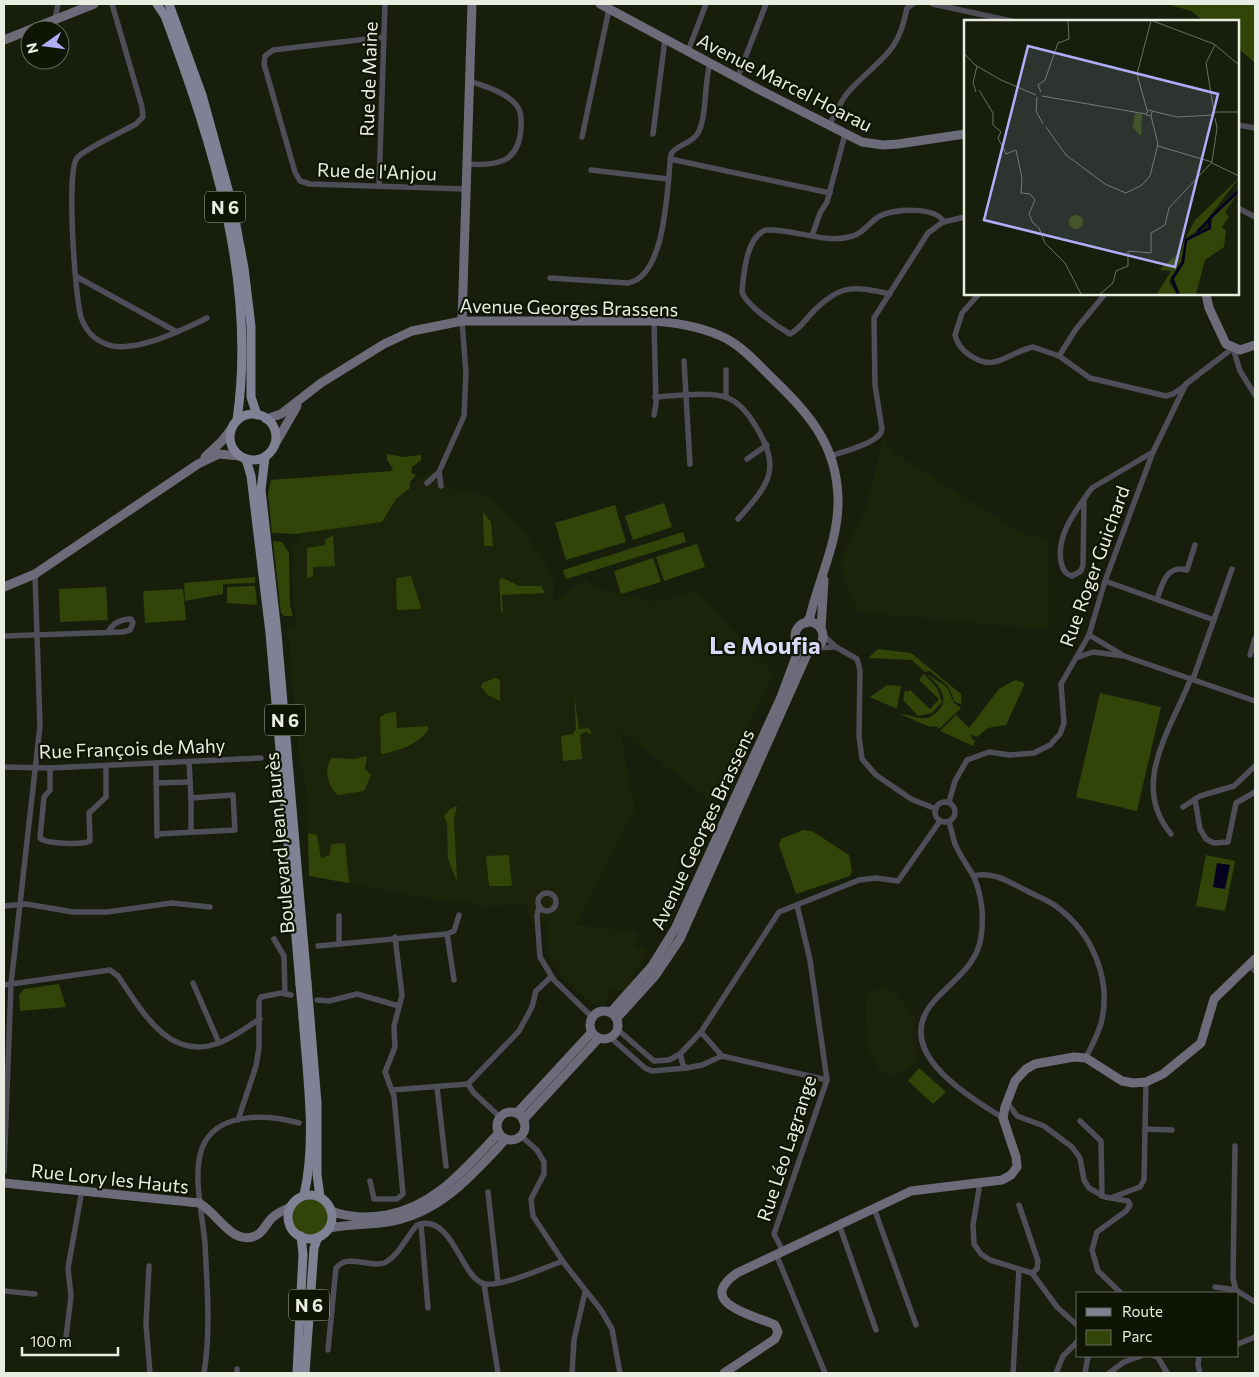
<svg xmlns="http://www.w3.org/2000/svg" width="1259" height="1377" viewBox="0 0 1259 1377" font-family="Commissioner,sans-serif">
	<style>
		.built { fill: #1b240b }
		.green { fill: #324508 }
		.water { fill: #060021 }
		.lines { fill: none; stroke-linecap: round; stroke-linejoin: round }
		.street { stroke: #4e4e58; stroke-width: 5.5 }
		.secondary { stroke: #6b6b7a; stroke-width: 9 }
		.primary { stroke: #818195; stroke-width: 9 }
		.primary-bridge { stroke: #818195; stroke-width: 9 }
		.labels { text-anchor: middle; dominant-baseline: central; stroke-width: 4.5; stroke-linejoin: round; paint-order: stroke }
		.shield { fill: #0e1504; stroke: #a7ac9f; stroke-width: 1 }
		.shield-label { font-size: 18px; font-weight: bold; fill: #e8ede1 }
		.street-label { font-size: 19px; fill: #e8ede1; stroke: #0e1504 }
		.district-label { font-size: 24px; font-weight: bold; fill: #dbdbf9; stroke: #0e1504 }
		.inset-river { fill: none; stroke: #060021; stroke-width: 2.5 }
		.inset-road { fill: none; stroke: #6b7161; stroke-width: 1 }
		.view { fill: #b0aefa; fill-opacity: 0.15; stroke: #b0aefa; stroke-width: 2.5 }
		.inset-edge { fill: none; stroke: #e8ede1; stroke-width: 2.5 }
	</style>
	<rect width="100%" height="100%" fill="#171e0c"/>
	<g class="built">
		<polygon points="883,439 898,455 1024,535 1049,538 1049,630 859,612 851,597 851,592 848,592 840,560 867,507"/>
		<polygon points="432,472 442,472 445,481 453,490 467,489 486,495 525,534 548,566 554,581 553,603 585,579 596,588 656,602 695,591 773,673 711,801 620,731 635,809 576,925 637,932 635,947 645,948 647,953 637,970 627,994 612,987 609,991 610,998 603,1004 592,1004 561,977 550,960 546,923 532,923 528,904 480,907 467,902 431,899 309,876 307,791 298,750 288,626 296,625 293,594 293,547 301,534 385,518 396,499 417,479"/>
		<polygon points="884,988 896,993 915,1017 917,1061 903,1073 887,1076 878,1069 868,1049 865,993"/>
	</g>
	<g class="green">
		<polygon points="1167,4 1255,4 1255,63 1238,48 1238,21 1204,21 1191,11"/>
		<polygon points="387,454 403,457 421,455 421,460 412,467 411,473 416,475 410,482 410,488 396,499 382,522 296,534 272,533 268,494 271,480 391,471 393,469 387,460"/>
		<polygon points="664,503 672,527 633,540 625,516"/>
		<polygon points="615,505 626,542 566,560 555,523"/>
		<polygon points="483,512 491,522 493,546 484,546"/>
		<polygon points="683,532 686,542 566,579 563,570"/>
		<polygon points="333,535 335,566 313,567 313,577 307,578 307,548 325,545 325,540"/>
		<polygon points="273,541 282,542 289,553 290,605 293,616 284,616 281,613"/>
		<polygon points="697,544 705,567 664,581 656,557"/>
		<polygon points="653,558 661,582 621,594 614,571"/>
		<polygon points="411,576 421,607 420,609 397,610 396,582 397,578"/>
		<polygon points="255,577 255,583 223,584 223,594 185,601 184,583"/>
		<polygon points="503,578 519,586 541,586 545,593 502,595 503,611 501,612 499,579"/>
		<polygon points="255,586 257,605 227,603 227,587"/>
		<polygon points="106,587 108,620 60,622 59,589"/>
		<polygon points="183,589 186,620 145,623 143,591"/>
		<polygon points="878,649 911,653 961,694 961,702 963,705 955,702 948,686 930,671 925,672 912,660 868,658"/>
		<polygon points="924,674 937,688 942,702 932,713 918,716 903,700 905,690 907,692 910,690 930,709 939,699 919,680"/>
		<path d="M 927,674 L 947,687 L 954,703 L 961,708 L 939,729 L 936,726 L 930,727 L 900,714 C 908,714 915,718 923,718 C 928,719 932,716 937,712 C 952,698 938,685 927,674 Z"/>
		<polygon points="494,678 498,679 500,682 500,701 488,695 481,687 483,683"/>
		<polygon points="1015,680 1025,683 1006,725 988,728 977,737 971,734 972,739 975,741 973,746 940,731 956,715 969,728 999,689"/>
		<polygon points="887,685 901,686 897,709 870,697"/>
		<polygon points="1100,693 1161,707 1137,811 1076,797"/>
		<polygon points="574,694 579,729 588,728 592,733 588,734 587,731 580,735 582,759 563,761 561,736 573,734 576,729"/>
		<path d="M 396,712 L 397,728 L 428,726 L 428,730 C 417,745 399,751 381,754 L 380,717 L 387,713 Z"/>
		<path d="M 367,756 L 365,769 L 371,775 L 364,791 L 338,795 C 328,787 323,768 332,758 L 354,759 Z"/>
		<polygon points="457,806 454,819 457,882 448,859 447,823 444,816 450,809"/>
		<polygon points="803,830 812,831 849,855 852,871 850,876 796,894 779,845 781,839"/>
		<polygon points="308,833 317,835 321,858 330,855 331,844 345,843 349,883 309,876"/>
		<polygon points="509,855 512,886 489,886 486,856"/>
		<polygon points="1206,855 1235,861 1225,911 1196,906"/>
		<polygon points="59,984 66,1007 20,1011 19,995 24,989"/>
		<polygon points="919,1068 946,1092 933,1104 908,1081"/>
		<circle cx="310" cy="1217" r="18"/>
	</g>
	<polygon class="water" points="1217,863 1230,865 1225,889 1213,887"/>
	<g class="lines">
		<g class="street">
			<path d="M 112,4 L 142,107 L 143,117 L 136,124 C 124,131 84,149 77,158 C 66,171 75,297 81,317 C 85,329 93,339 106,344 C 132,355 182,330 207,318"/>
			<polyline points="933,4 1011,21"/>
			<polyline points="55,19 58,4"/>
			<polyline points="384,37 273,50 265,56 264,64 295,172 300,181 310,184 465,189"/>
			<polyline points="688,51 706,4"/>
			<polyline points="737,79 766,4"/>
			<polyline points="1238,125 1255,128"/>
			<path d="M 829,126 C 835,114 841,99 851,89 C 881,57 898,55 907,8 L 913,4"/>
			<polyline points="653,134 665,39"/>
			<polyline points="582,137 609,9"/>
			<polyline points="670,159 830,193"/>
			<path d="M 467,164 C 497,166 519,163 521,128 C 521,121 522,112 517,106 C 507,92 485,87 470,81"/>
			<polyline points="591,170 668,179"/>
			<polyline points="379,186 385,4"/>
			<polyline points="1238,208 1255,217"/>
			<polyline points="812,236 820,213 827,202 845,134"/>
			<polyline points="77,277 177,332"/>
			<path d="M 550,278 L 628,283 C 667,276 667,184 671,154 C 677,144 692,144 698,133 C 707,117 704,83 710,63"/>
			<path d="M 890,294 C 851,285 838,285 810,315 C 804,322 798,330 790,334 C 778,327 744,304 742,291 C 744,273 746,237 766,230 C 794,228 824,245 853,236 C 864,233 870,221 880,216 C 894,209 935,206 944,222"/>
			<path d="M 979,294 L 962,313 L 955,335 C 957,343 961,349 968,354 C 995,374 1006,353 1033,347 L 1059,356 L 1090,378 L 1166,396 L 1173,394 L 1186,385"/>
			<polyline points="1059,356 1076,329 1105,294"/>
			<polyline points="684,361 690,464"/>
			<polyline points="726,370 726,397"/>
			<path d="M 655,397 C 675,396 711,391 728,398 C 740,403 749,415 755,425 C 782,469 770,483 738,519"/>
			<polyline points="654,415 656,404 654,321"/>
			<path d="M 831,456 C 843,451 881,443 882,429 L 875,385 L 874,318 L 928,233 L 943,222 L 965,217"/>
			<polyline points="747,459 767,445"/>
			<polyline points="439,472 441,486"/>
			<polyline points="427,483 439,472 464,416 466,373 462,321"/>
			<path d="M 1084,502 L 1083,565 L 1081,571 L 1072,576 C 1065,574 1063,570 1061,562 C 1056,535 1076,510 1092,488 L 1153,452"/>
			<polyline points="1105,581 1214,620"/>
			<path d="M 1157,599 C 1162,584 1167,564 1187,570 L 1195,545"/>
			<polyline points="823,635 836,647 857,659 860,670 859,736 862,759 876,775 911,799 936,809"/>
			<polyline points="1089,635 1121,654"/>
			<path d="M 4,636 L 123,632 L 130,630 L 133,623 L 131,619 C 120,619 113,623 108,632"/>
			<polyline points="817,648 836,647"/>
			<polyline points="1250,655 1255,638"/>
			<polyline points="1076,658 1093,652 1124,656 1255,701"/>
			<polyline points="1193,679 1232,569"/>
			<polyline points="156,764 157,836"/>
			<polyline points="4,767 50,768 261,758"/>
			<path d="M 50,768 L 50,790 L 44,797 L 40,838 C 46,844 82,845 90,841 L 89,813 L 106,797 L 106,766"/>
			<polyline points="156,783 190,782"/>
			<polyline points="191,798 191,832"/>
			<polyline points="1195,799 1200,829 1206,839 1214,843 1228,842 1236,803 1255,792"/>
			<polyline points="949,802 955,781 967,760 989,752 1010,755 1034,753 1050,745 1060,734 1064,723 1061,684 1089,635 1105,581 1153,452 1186,384 1233,348 1240,371 1255,395"/>
			<circle cx="945" cy="812" r="10"/>
			<polyline points="1183,807 1200,796 1234,786 1255,766"/>
			<path d="M 949,822 C 951,829 953,837 955,844 C 960,856 968,866 974,877 C 982,896 984,917 981,937 C 977,966 953,980 935,1000 C 889,1050 967,1095 1003,1118"/>
			<polyline points="157,834 235,830 233,795 191,798 189,762"/>
			<path d="M 1171,834 C 1129,784 1172,728 1191,678"/>
			<path d="M 973,876 C 994,871 1009,882 1027,891 C 1036,896 1048,900 1057,907 C 1091,932 1111,977 1102,1019 C 1100,1032 1091,1046 1086,1058"/>
			<circle cx="547" cy="902" r="9"/>
			<polyline points="4,906 26,904 73,912 107,912 172,903 210,907"/>
			<polyline points="539,906 537,916 540,957 554,980 592,1017"/>
			<polyline points="339,916 339,942"/>
			<polyline points="274,939 284,956 285,994"/>
			<polyline points="318,946 447,934"/>
			<polyline points="1249,965 1255,971"/>
			<polyline points="454,980 447,934 454,931 459,915"/>
			<polyline points="193,983 219,1043"/>
			<path d="M 4,985 L 110,970 L 118,976 C 141,1009 167,1060 216,1044 C 232,1039 246,1027 260,1019"/>
			<polyline points="317,1000 329,1001 357,994 399,1006"/>
			<polyline points="618,1030 654,1061 669,1060 680,1054 701,1032 779,912 859,880 876,878 898,881 940,821"/>
			<polyline points="701,1032 722,1056 827,1080"/>
			<polyline points="611,1038 645,1068 652,1071 687,1068"/>
			<polyline points="680,1054 683,1065 687,1068 702,1065 722,1056"/>
			<polyline points="468,1084 519,1031 532,1007 536,991 551,977"/>
			<polyline points="468,1084 473,1092 500,1117"/>
			<polyline points="437,1087 446,1166"/>
			<polyline points="392,1090 468,1084"/>
			<polyline points="1007,1102 1017,1116 1044,1126 1072,1147 1080,1158 1084,1180 1089,1188 1105,1197 1128,1201 1130,1205 1126,1211 1097,1232 1092,1250 1098,1271 1121,1293"/>
			<polyline points="238,1120 256,1066 259,1048 259,1001 261,997 281,993 291,995"/>
			<polyline points="1080,1121 1101,1141 1102,1196"/>
			<polyline points="1145,1129 1172,1130"/>
			<polyline points="521,1136 537,1150 544,1162 544,1174 531,1199 533,1216 564,1263 601,1310 612,1329 620,1373"/>
			<polyline points="1235,1146 1233,1279 1236,1290 1255,1302"/>
			<polyline points="4,1172 11,984 40,726 35,574"/>
			<polyline points="370,1181 374,1199 397,1199 403,1194 394,1096 385,1072 395,1047 394,1026 402,995 395,937"/>
			<polyline points="980,1183 973,1225 974,1244 981,1254 990,1260 1032,1273 1057,1307 1078,1326"/>
			<polyline points="488,1192 498,1283"/>
			<polyline points="1113,1197 1140,1187 1144,1180 1146,1082"/>
			<polyline points="1019,1205 1038,1261 1037,1269 1032,1273"/>
			<polyline points="874,1208 916,1325"/>
			<polyline points="421,1224 428,1308"/>
			<polyline points="839,1224 876,1330"/>
			<polyline points="783,1251 774,1234 827,1080 810,960 797,905"/>
			<polyline points="776,1254 825,1373"/>
			<polyline points="149,1266 146,1324 150,1373"/>
			<polyline points="484,1284 498,1373"/>
			<polyline points="1215,1287 1236,1290"/>
			<polyline points="4,1291 35,1294"/>
			<polyline points="66,1337 71,1296 68,1268 82,1190"/>
			<polyline points="1238,1344 1255,1337"/>
			<path d="M 328,1350 L 336,1268 C 348,1253 368,1268 384,1263 C 398,1257 407,1236 417,1225 C 453,1212 461,1280 485,1284 C 505,1286 543,1268 563,1261"/>
			<polyline points="1154,1356 1157,1356 1167,1373"/>
			<polyline points="1199,1356 1198,1365 1200,1373"/>
			<path d="M 204,1373 C 211,1330 207,1287 205,1244 C 203,1216 190,1167 205,1142 C 222,1111 271,1115 299,1123"/>
			<polyline points="237,1373 237,1369"/>
			<polyline points="572,1373 574,1340 585,1292"/>
			<polyline points="1013,1373 1019,1269"/>
			<polyline points="1056,1373 1063,1356 1078,1341"/>
			<polyline points="1085,1373 1088,1356"/>
			<polyline points="1109,1373 1124,1362 1141,1356"/>
		</g>
		<g class="secondary">
			<polyline points="600,4 760,90 862,142 883,145 898,144 965,134"/>
			<polyline points="4,40 94,4"/>
			<polyline points="1206,294 1209,308 1226,344 1240,350 1255,345"/>
			<polyline points="462,321 472,4"/>
			<path d="M 266,419 L 281,414 L 321,383 L 384,344 L 412,331 L 462,321 L 654,321 C 680,323 704,327 727,339 C 742,347 756,362 768,374 C 806,411 837,442 838,499 C 839,540 819,578 810,617 L 806,623"/>
			<polyline points="274,446 297,406"/>
			<polyline points="205,457 222,441 232,428"/>
			<polyline points="4,587 35,574 198,464 219,454 240,456"/>
			<circle cx="809" cy="636" r="14"/>
			<polyline points="821,629 824,580"/>
			<circle cx="604" cy="1025" r="14"/>
			<polyline points="611,1012 652,966 675,929 781,697 800,646"/>
			<polyline points="617,1018 655,976 680,939 809,650"/>
			<circle cx="511" cy="1126" r="14"/>
			<polyline points="517,1113 592,1032"/>
			<polyline points="523,1120 599,1038"/>
			<path d="M 4,1183 L 199,1203 C 218,1213 233,1248 257,1235 C 264,1231 267,1222 273,1217 C 277,1213 285,1210 290,1207"/>
			<path d="M 331,1211 C 350,1218 367,1218 387,1215 C 437,1205 465,1168 499,1133"/>
			<path d="M 329,1228 C 350,1224 372,1225 393,1221 C 442,1211 473,1174 506,1139"/>
			<path d="M 724,1373 L 775,1339 L 778,1332 L 775,1325 C 754,1315 694,1303 737,1273 L 911,1191 L 1002,1180 L 1011,1175 L 1017,1167 L 1016,1157 L 1003,1118 L 1005,1107 L 1015,1081 L 1026,1069 L 1035,1064 L 1074,1057 L 1086,1058 L 1122,1081 L 1133,1083 L 1146,1082 L 1163,1074 L 1201,1043 L 1214,999 L 1255,959"/>
		</g>
		<g class="primary">
			<path d="M 157,4 L 165,16 C 213,145 257,281 237,420"/>
			<polyline points="169,4 202,95 232,204 244,268 251,326 251,397 257,415"/>
			<circle cx="253" cy="437" r="23"/>
			<polyline points="265,457 261,490 277,633 307,983"/>
			<polyline points="246,459 251,476 270,633 300,984"/>
			<path d="M 303,1017 C 307,1076 317,1138 304,1195"/>
			<polyline points="310,1019 317,1103 317,1174 320,1197"/>
			<circle cx="310" cy="1217" r="22"/>
			<polyline points="297,1373 303,1254 301,1236"/>
			<polyline points="305,1373 314,1248 318,1237"/>
		</g>
		<g class="primary-bridge">
			<polyline points="307,983 310,1019"/>
			<polyline points="300,984 303,1017"/>
		</g>
	</g>
	<g class="labels">
		<g class="shield">
			<rect x="205" y="191.5" width="40" height="31" rx="4"/>
			<rect x="265" y="704.5" width="40" height="31" rx="4"/>
			<rect x="289" y="1289.5" width="40" height="31" rx="4"/>
		</g>
		<g class="shield-label">
			<text x="225" y="207">N 6</text>
			<text x="285" y="720">N 6</text>
			<text x="309" y="1305">N 6</text>
		</g>
		<g class="street-label">
			<text transform="translate(368 79) rotate(-88)">Rue de Maine</text>
			<text transform="translate(785 82) rotate(27)">Avenue Marcel Hoarau</text>
			<text transform="translate(377 171) rotate(2)">Rue de l'Anjou</text>
			<text transform="translate(569 307) rotate(1)">Avenue Georges Brassens</text>
			<text transform="translate(1094 566) rotate(-70)">Rue Roger Guichard</text>
			<text transform="translate(132 748) rotate(-2)">Rue François de Mahy</text>
			<text transform="translate(702 829) rotate(-65)">Avenue Georges Brassens</text>
			<text transform="translate(279 843) rotate(-95)">Boulevard Jean Jaurès</text>
			<text transform="translate(786 1148) rotate(-72)">Rue Léo Lagrange</text>
			<text transform="translate(110 1178) rotate(6)">Rue Lory les Hauts</text>
		</g>
		<g class="district-label">
			<text x="765" y="644">Le Moufia</text>
		</g>
	</g>
	<g transform="translate(964 20)">
		<rect width="275" height="275" fill="#171e0c"/>
		<path d="M 171,93 L 178,94 L 177,116 L 169,108 ZM 275,158 L 236,209 L 222,218 L 217,242 L 205,262 L 213,274 L 193,274 L 207,251 L 195,250 L 217,231 L 220,221 L 231,200 ZM 275,172 L 261,192 L 265,197 L 258,207 L 262,211 L 260,227 L 241,240 L 232,274 L 216,274 L 210,259 L 220,243 L 222,221 L 246,209 L 250,194 ZM105 202a7 7 0 1 1 14 0a7 7 0 1 1-14 0Z" fill="#324508"/>
		<path class="inset-river" d="M 233,212 L 245,200M 214,274 L 208,259 L 219,242 L 222,220 L 246,208 L 245,199 L 275,171"/>
		<path class="inset-road" d="M 189,1 L 250,24 L 275,45M 0,33 L 11,45 L 37,60 L 72,75M 15,70 L 29,93 L 29,105 L 37,112 L 34,118 L 42,134 L 52,130 L 58,158 L 57,173 L 66,174 L 71,180 L 65,194 L 69,203 L 75,208 L 81,223 L 101,243 L 117,274M 12,72 L 9,63 L 13,46M 77,72 L 74,65 L 81,60 L 94,23 L 105,19 L 104,1M 78,76 L 182,94M 73,77 L 72,91 L 79,104M 183,90 L 173,54 L 187,1M 188,92 L 187,96 L 182,95 L 184,90 L 213,97 L 249,95M 250,92 L 242,43 L 251,25M 249,97 L 251,92 L 275,92M 82,107 L 102,135 L 141,164 L 162,173 L 178,165 L 186,156 L 194,124 L 187,96M 194,126 L 248,142M 248,143 L 275,156M 136,274 L 149,263 L 152,251 L 164,246 L 164,231 L 187,233 L 187,213 L 201,205 L 205,188 L 248,142 L 253,108 L 251,98"/>
		<path class="view" d="M 64,26 L 254,74 L 211,247 L 20,200 Z"/>
		<rect width="275" height="275" class="inset-edge"/>
	</g>
	<rect width="1259" height="1377" fill="none" stroke="#e8ede1" stroke-width="10"/>
	<rect x="1076" y="1292" width="162" height="65" fill="#0e1504" stroke="#656b5c"/>
	<rect x="1086" y="1308" width="25" height="8" fill="#818195" stroke="#656b5c"/>
	<text x="1122" y="1317" font-size="15" fill="#e8ede1">Route</text>
	<rect x="1086" y="1330" width="25" height="15" fill="#324508" stroke="#656b5c"/>
	<text x="1122" y="1342" font-size="15" fill="#e8ede1">Parc</text>
	<g transform="translate(45 45) rotate(256)"><circle r="24" fill="#0e1504" stroke="#656b5c"/>
	<path d="M0-4L9 19L0 12L-9 19Z" fill="#b0aefa"/>
	<text y="-8" font-size="14" font-weight="bold" text-anchor="middle" fill="#e8ede1">N</text>
	</g>
	<path d="M22 1347v8h96v-8" fill="none" stroke="#e8ede1" stroke-width="2.5"/>
	<text x="30" y="1347" font-size="15" fill="#e8ede1" stroke="#0e1504" stroke-width="4" paint-order="stroke">100 m</text>
</svg>
